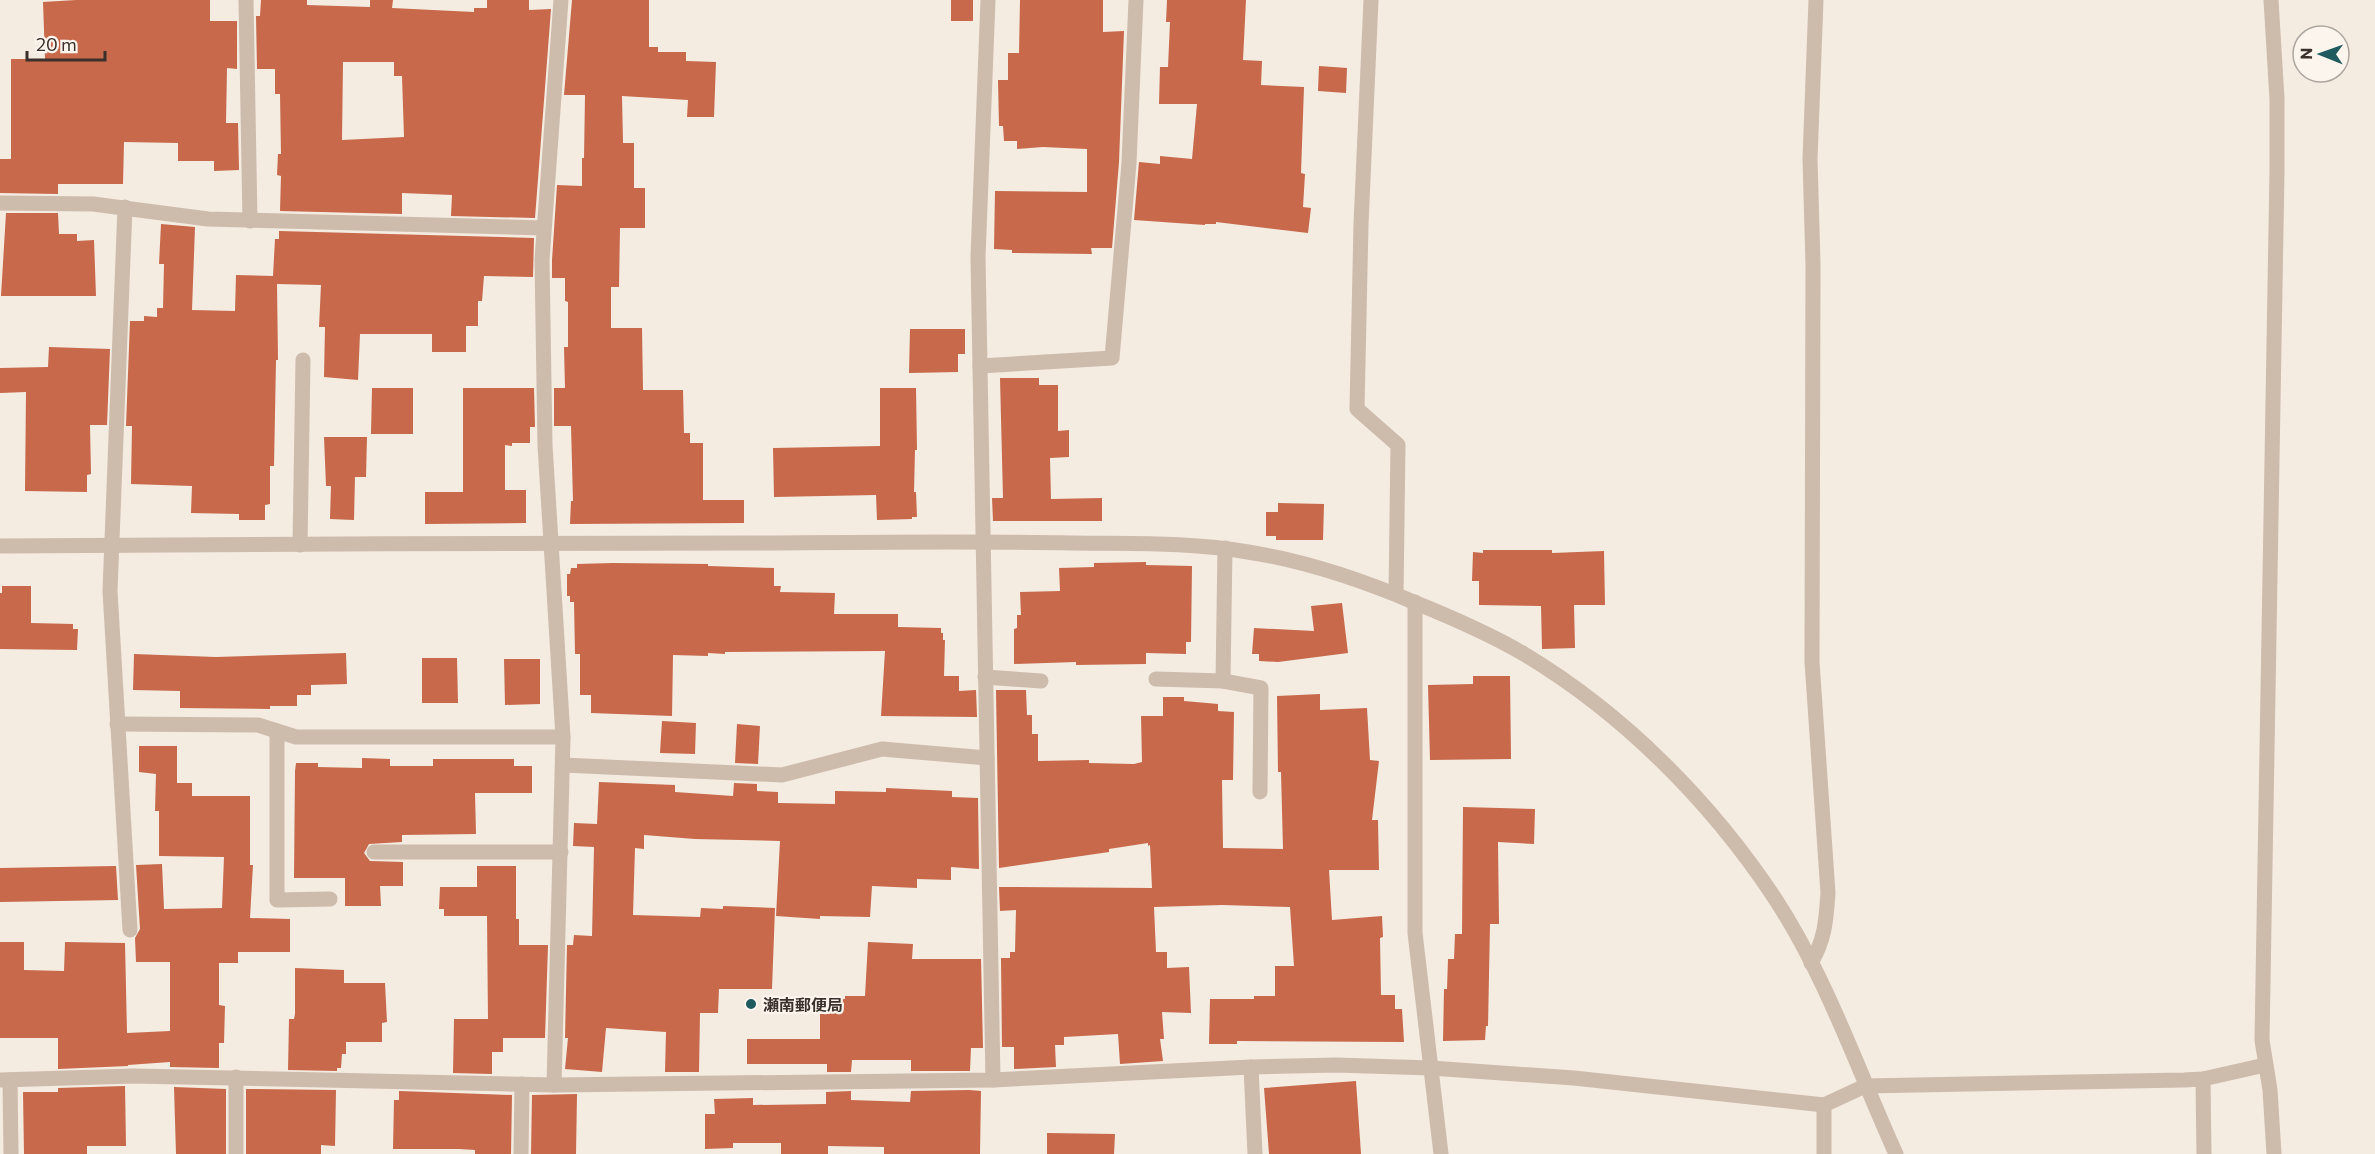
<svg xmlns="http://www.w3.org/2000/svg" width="2375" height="1154" viewBox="0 0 2375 1154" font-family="Commissioner,'Noto Sans JP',sans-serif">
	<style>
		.building { fill: #c8694b; fill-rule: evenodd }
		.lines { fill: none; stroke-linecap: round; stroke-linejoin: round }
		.minor { stroke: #cdbbac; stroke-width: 15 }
		.poi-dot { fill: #1f5a5e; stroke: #fbf5ee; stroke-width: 2 }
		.labels { text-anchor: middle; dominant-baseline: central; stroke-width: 4.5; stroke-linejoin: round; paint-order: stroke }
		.poi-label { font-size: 16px; font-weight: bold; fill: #3b302b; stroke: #fbf5ee; text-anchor: start }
	</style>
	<rect width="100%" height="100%" fill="#f4ebe1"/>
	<g class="building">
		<polygon points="76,0 210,0 210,21 237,21 237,69 227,68 226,123 238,123 239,170 214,171 214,161 178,161 178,143 124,142 123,184 58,184 58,194 0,193 0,159 11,159 11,59 45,59 43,2"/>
		<path d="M 261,0 L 307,0 L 307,5 L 370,7 L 370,0 L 393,0 L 392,8 L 474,12 L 474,8 L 487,8 L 487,0 L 529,0 L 529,10 L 551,9 L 535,218 L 451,216 L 452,195 L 402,193 L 402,214 L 280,211 L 281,176 L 277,175 L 278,154 L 281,154 L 280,94 L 275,94 L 275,69 L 257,69 L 256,16 L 260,16 ZM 343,62 L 394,62 L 394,76 L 402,76 L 404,137 L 342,140 Z"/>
		<polygon points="572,0 649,0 649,47 658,47 658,52 686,52 686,61 716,62 714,117 687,117 688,100 622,96 623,143 634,143 634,188 645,188 645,228 620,228 619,287 611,287 611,328 642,328 643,390 683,390 684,433 690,433 690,443 703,443 703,500 744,500 744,523 570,524 571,501 573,501 571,426 554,426 554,388 565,388 564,347 568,347 568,302 565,301 565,278 552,278 552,260 557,185 582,186 582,158 584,158 585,95 564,95"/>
		<rect x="951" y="0" width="22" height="21"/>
		<polygon points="1020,0 1103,0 1103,32 1124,31 1119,162 1112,248 1091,248 1092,254 1012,253 1012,250 994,249 995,191 1087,192 1087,149 1043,147 1017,149 1017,141 1004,141 1003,126 999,126 998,80 1008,80 1008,53 1019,53"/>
		<polygon points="1167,0 1246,0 1243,60 1262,61 1261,85 1304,87 1301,173 1305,174 1303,207 1311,208 1308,233 1216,222 1216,224 1205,224 1205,225 1134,220 1139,162 1160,164 1160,156 1192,159 1197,104 1159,104 1160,67 1168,67 1170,22 1166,22"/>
		<polygon points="1319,66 1347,68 1346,93 1318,91"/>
		<polygon points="6,213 58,213 59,234 77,234 77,241 94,240 96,296 1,296"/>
		<polygon points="161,224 195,227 192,310 235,311 236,275 273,276 275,239 279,239 279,231 534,238 533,277 484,276 482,301 478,301 478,326 466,326 466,352 432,352 432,334 360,334 358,380 324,377 325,327 319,327 321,285 277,284 278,360 276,360 274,466 270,466 270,504 265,505 265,520 239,520 239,514 191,513 192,486 131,484 132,426 126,426 130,321 144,321 144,316 157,317 157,308 163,308 164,264 159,264"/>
		<polygon points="910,329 965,329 965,354 958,354 958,372 909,373"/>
		<polygon points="49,347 110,349 107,425 90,425 91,474 87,475 87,492 25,491 26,392 0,393 0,368 48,367"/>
		<polygon points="1000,378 1039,378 1039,385 1058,385 1058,431 1069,430 1069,457 1050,458 1051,499 1102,498 1102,521 993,521 992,498 1003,498"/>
		<polygon points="372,388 413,388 413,434 371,434"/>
		<polygon points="463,388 534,388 535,427 530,427 530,443 512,443 512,446 505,445 505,490 526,490 526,523 425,524 425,492 463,492"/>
		<polygon points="880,388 916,388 917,450 915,450 914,492 916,492 917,517 912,517 912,519 877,520 876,495 774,497 773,448 880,446"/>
		<polygon points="324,437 367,437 366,477 355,477 354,520 330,519 331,486 326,486"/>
		<polygon points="1278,503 1324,504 1323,540 1276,540 1276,536 1266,536 1266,512 1278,512"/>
		<polygon points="1483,550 1552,550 1552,553 1604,551 1605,605 1574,605 1575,648 1542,649 1541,606 1479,605 1479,581 1472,581 1473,552 1483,553"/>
		<polygon points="1146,562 1146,565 1192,566 1191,642 1186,642 1186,654 1146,653 1146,664 1076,665 1076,662 1014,664 1014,629 1017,628 1017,615 1021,615 1020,592 1060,591 1059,568 1094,567 1094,563"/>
		<polygon points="613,563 708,564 708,566 774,568 774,586 781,586 780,592 835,593 834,614 898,614 898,627 941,628 941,633 943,633 943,640 945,640 944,676 959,676 959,691 976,690 977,717 881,716 885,651 725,652 725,654 708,653 708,656 673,655 672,716 591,713 591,695 580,695 580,654 575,654 574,602 570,602 570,596 567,596 567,574 570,574 571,568 577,568 577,564"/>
		<polygon points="2,586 31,586 31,623 73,624 73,629 78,629 77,650 0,649 0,593 2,593"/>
		<polygon points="1342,603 1348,653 1278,662 1259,661 1259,654 1252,654 1254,628 1314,631 1311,606"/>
		<polygon points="346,653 347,684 311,685 311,695 297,695 297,706 270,706 270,709 180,708 180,691 133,690 134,654 216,657"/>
		<polygon points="422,658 457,658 458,703 422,703"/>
		<polygon points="504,659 540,659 540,704 505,705"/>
		<polygon points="1473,676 1510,676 1511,759 1430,760 1428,685 1473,684"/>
		<polygon points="996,690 1026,690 1027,715 1032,715 1032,734 1038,734 1038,761 1089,760 1089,763 1134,764 1142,762 1141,716 1163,716 1163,697 1184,697 1184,701 1218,704 1218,711 1234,712 1233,780 1222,780 1223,848 1283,849 1281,772 1278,772 1277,696 1320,694 1320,710 1367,708 1370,760 1379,761 1372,820 1378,820 1379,870 1329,870 1332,920 1382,916 1383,937 1380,938 1381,995 1395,995 1395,1009 1402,1009 1404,1042 1237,1041 1237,1044 1209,1044 1210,999 1254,999 1254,996 1275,996 1275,966 1294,966 1290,907 1222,905 1154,907 1156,952 1167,952 1167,968 1189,967 1191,1013 1162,1012 1164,1039 1160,1039 1163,1061 1120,1064 1118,1034 1064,1037 1064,1045 1055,1045 1056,1067 1014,1069 1014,1047 1002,1047 1001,958 1010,958 1010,952 1015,952 1016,910 1000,911 999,887 1152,888 1150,845 1148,846 1148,843 1109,849 1109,852 999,868"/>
		<polygon points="662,721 696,723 695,754 660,753"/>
		<polygon points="737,724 760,726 758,764 735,763"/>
		<polygon points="139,746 177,746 177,783 192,783 192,796 250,796 250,865 253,865 250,918 290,919 290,952 238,952 238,963 219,963 219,1005 225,1006 224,1043 219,1043 219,1068 170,1067 170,1062 128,1065 128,1066 58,1069 58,1038 0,1038 0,942 24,942 24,970 64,971 65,942 125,943 127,1033 170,1031 170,962 136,962 135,938 140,929 136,865 162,864 164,909 222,908 224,857 159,856 159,811 155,811 156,774 139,772"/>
		<polygon points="362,758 390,759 390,766 433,766 433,759 514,759 514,766 532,766 532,793 475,793 476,834 402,835 402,842 369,844 364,853 370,861 403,862 403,886 380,886 381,906 345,906 345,878 294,878 295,771 296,763 318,763 318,767 362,768"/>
		<polygon points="599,782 675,785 675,792 733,796 734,783 757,784 757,791 778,792 778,803 835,804 835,791 886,792 886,788 952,791 952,797 978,798 979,869 951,867 951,880 917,879 917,888 872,886 870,917 820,916 820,919 776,916 780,841 695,839 644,835 644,849 635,848 633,915 700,917 701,908 723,909 723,906 775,908 772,989 719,989 718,1013 700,1013 699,1072 665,1072 666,1032 606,1028 602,1072 565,1069 568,1038 565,1038 567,945 573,945 574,935 592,936 594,847 573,846 574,823 597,824"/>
		<polygon points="1463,807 1535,809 1534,844 1498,842 1499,924 1490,924 1488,1026 1486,1026 1485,1040 1443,1041 1444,989 1447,989 1448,959 1454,959 1455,934 1462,934"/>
		<polygon points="116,866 118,900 0,902 0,868"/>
		<polygon points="477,866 516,866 516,919 519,919 519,945 548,945 545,1038 503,1038 503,1052 492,1052 492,1074 453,1073 454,1019 488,1019 487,916 444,916 444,909 439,909 440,887 477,887"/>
		<polygon points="868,942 913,944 912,959 981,959 983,1048 971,1048 970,1071 911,1071 911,1060 852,1060 851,1072 827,1072 827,1064 747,1064 747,1039 820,1039 820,1014 828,1014 828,1000 845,999 845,996 865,996"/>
		<polygon points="295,968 344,970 344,983 385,983 387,1022 382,1023 382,1042 346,1042 346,1054 342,1054 341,1068 337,1068 337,1071 288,1070 289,1019 294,1019 295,1014"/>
		<polygon points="1356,1081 1361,1154 1269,1154 1264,1088"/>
		<polygon points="125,1086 126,1146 87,1146 87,1154 24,1154 23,1092 58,1092 58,1088"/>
		<polygon points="174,1087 226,1089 226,1154 176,1154"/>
		<polygon points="246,1089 336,1090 335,1146 321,1145 321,1154 246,1154"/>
		<polygon points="969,1090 981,1091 980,1154 884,1154 884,1147 828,1146 828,1154 781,1154 781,1143 733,1143 733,1148 705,1149 705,1114 715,1114 714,1099 753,1098 753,1105 826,1104 826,1092 851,1091 851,1100 910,1102 911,1091"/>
		<polygon points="399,1091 512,1095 511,1154 475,1154 475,1150 459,1149 393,1149 394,1100 399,1100"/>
		<polygon points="577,1094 576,1154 531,1154 532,1095"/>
		<polygon points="1047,1133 1115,1134 1114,1154 1047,1154"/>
	</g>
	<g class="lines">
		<g class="minor">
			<polyline points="246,0 250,221"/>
			<polyline points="988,0 978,257 993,1080"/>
			<polyline points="1371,0 1361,224 1357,409 1398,445 1396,594"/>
			<polyline points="2271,0 2277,99 2277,171 2262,1040 2270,1090 2274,1154"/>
			<polyline points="0,203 93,204 208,219 543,228"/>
			<polyline points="125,207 110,591 130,930"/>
			<polyline points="980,366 1112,358 1129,163 1136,0"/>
			<polyline points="300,545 303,360"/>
			<path d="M 0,546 C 259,543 519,544 778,543 C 876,542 975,541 1073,543 C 1132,544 1191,542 1248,552 C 1306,561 1362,580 1416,603 C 1453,618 1490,634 1524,654 C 1624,714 1710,801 1774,897 C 1826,976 1857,1068 1896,1154"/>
			<polyline points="1415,602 1415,933 1441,1154"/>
			<polyline points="985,677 1041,681"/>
			<polyline points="1156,679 1223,681 1261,688 1260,792"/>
			<polyline points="1223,681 1225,548"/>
			<polyline points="117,724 258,725 296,737 563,737"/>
			<polyline points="277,731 277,900 330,899"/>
			<polyline points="563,765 782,775 882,749 987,758"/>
			<polyline points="374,852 561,852"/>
			<path d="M 1811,963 C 1825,939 1826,921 1828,893 L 1812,662 L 1813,265 L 1810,159 L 1816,0"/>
			<polyline points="1251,1067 1255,1154"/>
			<polyline points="236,1077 236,1154"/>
			<polyline points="2203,1079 2204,1154"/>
			<polyline points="0,1080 134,1076 554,1085 993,1080 1251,1067 1336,1065 1431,1068 1574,1078 1824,1105 1865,1086 2184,1080 2203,1079 2265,1065"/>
			<polyline points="10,1080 11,1154"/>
			<polyline points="554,1085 563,737 545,445 542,260 561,0"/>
			<polyline points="521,1154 522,1084"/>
			<polyline points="1824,1154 1824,1105"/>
		</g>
	</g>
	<circle class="poi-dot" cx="751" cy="1004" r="6"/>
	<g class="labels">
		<g class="poi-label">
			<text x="763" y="1004">瀬南郵便局</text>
		</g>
	</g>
	<g transform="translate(2321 54) rotate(271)"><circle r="28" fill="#fbf5ee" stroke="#aea6a0" stroke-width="1.5"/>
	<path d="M0-4.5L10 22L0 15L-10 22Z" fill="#1f5a5e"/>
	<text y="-9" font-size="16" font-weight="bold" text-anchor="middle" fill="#3b302b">N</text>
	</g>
	<path d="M27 51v9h78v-9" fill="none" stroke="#3b302b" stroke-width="3"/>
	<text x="36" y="51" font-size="18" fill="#3b302b" stroke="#fbf5ee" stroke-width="4.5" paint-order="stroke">20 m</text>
</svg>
